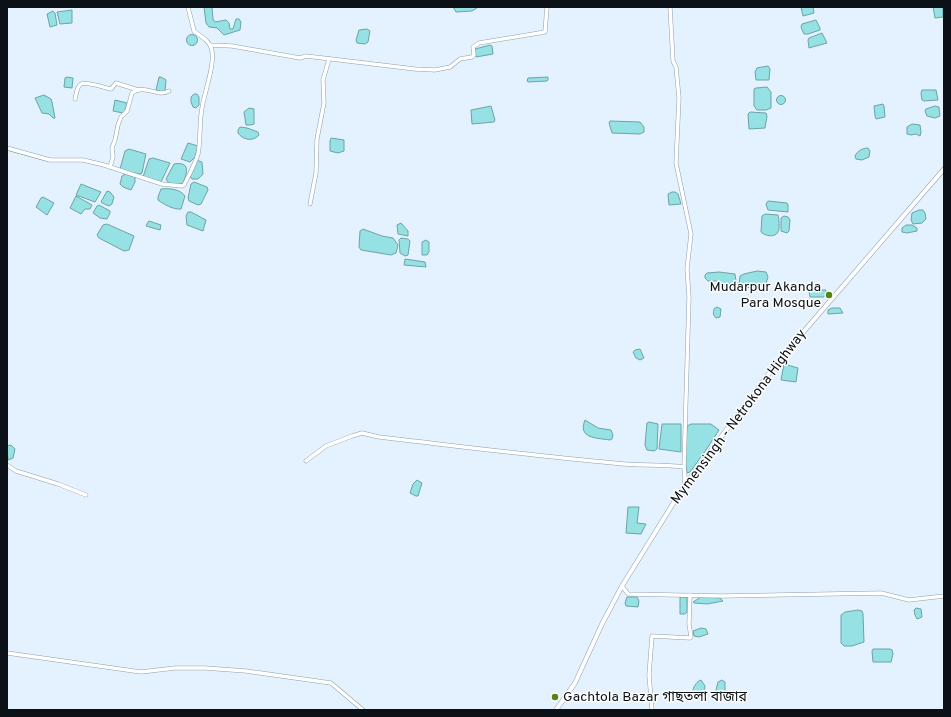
<svg xmlns="http://www.w3.org/2000/svg" width="951" height="717" viewBox="0 0 951 717" font-family="Overpass,'Noto Sans Bengali',sans-serif">
	<style>
		.water { fill: #95e1e4; stroke: #6ca3a6 }
		.lines { fill: none; stroke-linecap: round; stroke-linejoin: round }
		.stream { stroke: #6ca3a6; stroke-width: 1 }
		.minor-casing { stroke: #8e9fad; stroke-width: 4.5 }
		.major-casing { stroke: #8e9fad; stroke-width: 5 }
		.minor { stroke: #fff; stroke-width: 3.5 }
		.major { stroke: #fff; stroke-width: 4 }
		.poi-dot { fill: #528416; stroke: #fdfdfd; stroke-width: 1.5 }
		.labels { text-anchor: middle; dominant-baseline: central; stroke-width: 3; stroke-linejoin: round; paint-order: stroke }
		.poi-label { font-size: 14px; fill: #0b1116; stroke: #fdfdfd; text-anchor: end }
		.street-label { font-size: 14px; fill: #0b1116; stroke: #fdfdfd }
	</style>
	<rect width="100%" height="100%" fill="#e4f2ff"/>
	<g class="water">
		<polygon points="204,7 212,7 213,19 215,22 226,20 229,23 230,29 233,29 236,19 239,19 241,22 240,30 224,35 217,28 209,27 206,23"/>
		<polygon points="453,7 477,7 477,8 472,11 456,12"/>
		<polygon points="801,7 813,7 814,13 803,16"/>
		<polygon points="933,7 943,7 943,17 935,18"/>
		<polygon points="72,10 72,23 60,24 57,12"/>
		<polygon points="53,11 55,13 57,25 50,27 47,14"/>
		<polygon points="816,20 820,28 820,30 808,34 804,34 801,27 802,24"/>
		<polygon points="367,29 370,31 368,42 365,44 357,43 356,40 359,30"/>
		<polygon points="822,33 827,43 809,48 808,40 809,38"/>
		<circle cx="192" cy="40" r="5.5"/>
		<polygon points="490,45 492,46 493,54 476,57 475,49"/>
		<polygon points="768,66 770,69 769,80 756,80 755,72 757,68"/>
		<polygon points="67,77 73,78 72,88 64,87 65,78"/>
		<polygon points="159,77 161,77 166,80 165,91 162,92 156,90"/>
		<polygon points="548,77 548,80 547,81 528,82 527,81 528,78"/>
		<polygon points="767,87 771,92 771,108 766,110 757,110 754,106 754,89 756,88"/>
		<polygon points="922,90 936,90 938,100 924,101 922,100 921,93"/>
		<polygon points="194,94 197,94 199,97 199,105 196,108 193,107 191,102 191,97"/>
		<polygon points="44,95 51,99 52,102 55,118 53,118 49,114 42,113 35,98"/>
		<circle cx="781" cy="100" r="4.5"/>
		<polygon points="115,100 127,103 125,111 123,113 113,111"/>
		<polygon points="883,104 884,106 885,117 876,119 875,116 874,106"/>
		<polygon points="491,106 495,120 494,122 472,124 471,110"/>
		<polygon points="935,106 939,107 940,116 935,118 927,116 925,111 926,109"/>
		<polygon points="249,108 254,109 254,124 251,125 246,125 244,112"/>
		<polygon points="750,112 766,113 767,116 765,128 749,129 748,114"/>
		<polygon points="610,121 640,122 644,127 644,132 640,134 612,133 609,123"/>
		<polygon points="912,124 920,125 921,132 920,136 916,134 911,135 907,134 907,127"/>
		<path d="M 240,127 L 247,128 L 258,132 L 259,135 C 253,142 243,140 238,133 L 238,130 Z"/>
		<polygon points="331,138 344,140 344,151 338,153 330,151 330,141"/>
		<polygon points="188,143 198,146 195,157 190,162 181,159"/>
		<path d="M 868,148 L 870,151 L 869,157 L 862,160 L 856,159 L 855,156 C 857,151 863,148 868,148 Z"/>
		<polygon points="129,149 146,154 142,173 140,174 122,171 120,169 125,151"/>
		<polygon points="153,158 170,163 161,182 143,177 149,159"/>
		<polygon points="196,160 202,162 203,174 198,179 192,179 190,176"/>
		<path d="M 174,164 C 191,161 187,173 183,183 C 178,186 168,185 166,179 Z"/>
		<polygon points="125,174 135,177 135,182 131,190 123,187 120,184 122,176"/>
		<polygon points="194,182 207,187 208,190 201,204 198,205 189,201 188,198 191,184"/>
		<polygon points="81,184 101,192 95,202 76,195"/>
		<path d="M 161,189 C 169,188 180,189 185,196 L 181,209 C 174,210 163,204 158,200 L 158,197 Z"/>
		<polygon points="107,191 110,192 114,197 112,204 109,206 102,203 101,202"/>
		<polygon points="672,192 675,192 678,194 681,204 669,205 668,194"/>
		<polygon points="76,196 92,205 90,209 85,209 81,214 70,208"/>
		<polygon points="43,197 54,203 47,215 36,207 41,198"/>
		<polygon points="768,201 787,203 788,205 788,212 768,210 766,204"/>
		<polygon points="99,205 110,211 110,213 107,219 100,218 93,213 97,206"/>
		<polygon points="919,210 923,210 925,213 926,219 922,223 913,224 911,220 912,213"/>
		<polygon points="188,212 191,212 206,220 203,231 187,225 186,216"/>
		<path d="M 765,214 L 778,215 C 779,219 780,228 778,232 C 775,238 765,236 761,232 L 762,216 Z"/>
		<polygon points="784,216 788,217 790,220 789,231 787,233 781,231 781,218"/>
		<polygon points="149,221 161,225 160,230 146,226 148,222"/>
		<polygon points="401,223 408,231 408,236 398,234 397,225"/>
		<polygon points="107,224 134,236 129,250 124,251 99,238 97,235 103,225"/>
		<polygon points="906,225 912,225 917,228 917,231 907,233 902,232 902,228"/>
		<polygon points="363,229 382,236 393,238 398,245 396,253 391,255 361,250 359,247 360,231"/>
		<polygon points="401,238 408,239 410,241 408,255 405,256 400,253 399,240"/>
		<polygon points="426,240 429,242 429,252 427,255 422,255 422,242"/>
		<polygon points="405,259 425,262 426,267 404,265"/>
		<polygon points="757,271 766,272 768,277 765,286 743,288 739,285 740,276 744,274"/>
		<polygon points="719,272 735,274 736,281 733,283 729,284 727,287 716,281 708,281 705,278 705,275 707,273"/>
		<polygon points="810,284 814,284 816,290 826,290 826,292 824,297 810,297 808,286"/>
		<path d="M 717,307 L 721,309 L 720,317 L 716,318 C 713,315 713,313 714,309 Z"/>
		<polygon points="832,308 840,308 843,313 828,314 828,310"/>
		<polygon points="640,349 644,358 640,360 636,358 633,352 635,350"/>
		<polygon points="784,364 798,368 796,382 781,380"/>
		<path d="M 585,420 L 598,428 L 611,430 L 613,435 L 612,439 L 610,440 C 598,438 577,439 585,420 Z"/>
		<polygon points="649,422 658,424 657,449 654,451 647,450 645,445 647,423"/>
		<polygon points="662,424 681,424 681,452 659,449"/>
		<polygon points="691,424 711,424 719,430 706,450 690,472 687,473 685,461 687,426"/>
		<polygon points="10,445 12,446 15,449 13,458 8,460 7,446"/>
		<polygon points="417,480 422,483 418,496 416,496 410,493 413,484"/>
		<polygon points="628,507 639,507 637,523 646,524 641,534 626,533"/>
		<polygon points="627,597 637,597 639,601 638,607 626,606 625,603"/>
		<polygon points="680,597 687,597 687,612 685,614 680,614"/>
		<polygon points="701,597 708,597 720,598 723,601 707,604 694,603 693,602"/>
		<polygon points="916,608 921,609 922,617 917,619 915,615 914,610"/>
		<polygon points="858,610 862,611 863,614 864,642 852,646 844,646 841,643 841,615 845,612"/>
		<polygon points="701,628 706,629 708,634 699,637 694,636 693,631"/>
		<polygon points="876,649 890,649 892,650 893,654 891,662 873,662 872,651 873,649"/>
		<path d="M 701,680 L 705,686 L 704,695 L 699,699 L 694,698 L 692,696 C 692,690 695,682 701,680 Z"/>
		<polygon points="722,680 725,682 725,694 722,696 717,694 716,690 718,682"/>
	</g>
	<g class="lines">
		<polyline class="stream" points="7,150 47,161"/>
		<defs>
			<g id="minor">
				<polyline points="188,7 194,31 206,40 210,45 232,46 300,58 306,56 415,69 435,70 450,67 460,59 472,57 474,55 473,47 479,43 545,32 547,7"/>
				<polyline points="670,7 673,61 676,67 679,98 676,163 691,234 687,269 689,297 684,467 685,477 684,486"/>
				<path d="M 75,99 C 76,95 77,86 81,84 C 86,81 105,88 111,89 L 116,83 L 138,90"/>
				<path d="M 7,148 L 50,160 L 83,160 L 104,165 L 162,184 L 182,186 L 184,185 C 189,175 195,164 198,154 C 201,139 199,123 202,108 C 204,93 218,58 210,45"/>
				<path d="M 110,167 L 113,157 L 112,148 L 115,140 L 118,125 L 121,117 L 127,111 L 132,93 C 145,83 156,98 169,91"/>
				<polyline points="310,204 316,173 317,139 324,103 323,80 329,59"/>
				<path d="M 306,461 L 326,446 L 352,436 L 362,433 L 379,437 C 457,446 535,456 614,463 C 637,466 660,464 684,467"/>
				<polyline points="7,465 16,471 58,484 86,495"/>
				<polyline points="622,586 628,594 722,596 881,593 909,600 944,596"/>
				<polyline points="7,653 141,672 175,668 205,668 246,671 331,683 363,710"/>
				<polyline points="652,710 649,675 652,636 690,638 691,637 689,624 690,595"/>
			</g>
			<polyline id="major" points="556,710 575,683 602,624 622,586 684,486 780,359 944,169"/>
		</defs>
		<use href="#minor" class="minor-casing"/>
		<use href="#major" class="major-casing"/>
		<use href="#minor" class="minor"/>
		<use href="#major" class="major"/>
	</g>
	<g class="poi-dot">
		<circle cx="829" cy="295" r="4"/>
		<circle cx="555" cy="697" r="4"/>
	</g>
	<g class="labels">
		<g class="poi-label">
			<text x="821" y="287">Mudarpur Akanda<tspan x="821" dy="16">Para Mosque</tspan></text>
			<text x="563" y="697" text-anchor="start">Gachtola Bazar গাছতলা বাজার</text>
		</g>
		<g class="street-label">
			<text transform="translate(739 417) rotate(-53)">Mymensingh - Netrokona Highway</text>
		</g>
	</g>
	<rect width="951" height="717" fill="none" stroke="#0b1116" stroke-width="16"/>
</svg>
